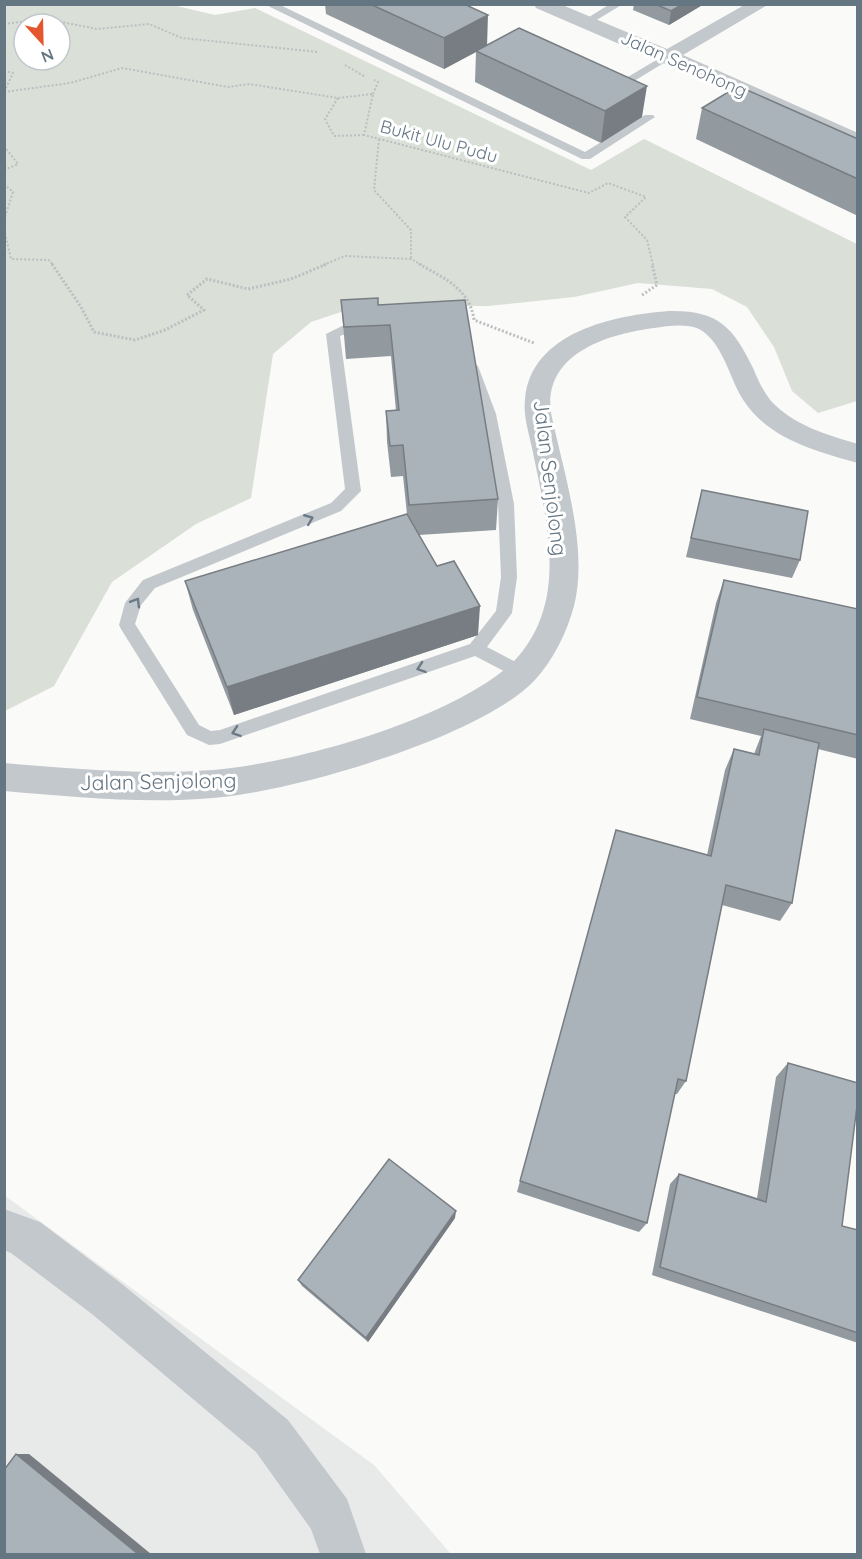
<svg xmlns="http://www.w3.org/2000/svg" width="862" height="1559" viewBox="0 0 862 1559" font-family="Quicksand,sans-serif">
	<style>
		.built { fill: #e8e9e9 }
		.green { fill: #dadfd7; fill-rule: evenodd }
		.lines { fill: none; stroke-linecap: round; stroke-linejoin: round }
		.path-far1 { stroke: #bbbfc2; stroke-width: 2; stroke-dasharray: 2 2; stroke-linecap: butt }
		.path { stroke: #bbbfc2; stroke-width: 3; stroke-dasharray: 2 2; stroke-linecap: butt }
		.lane { fill: #c3c8cc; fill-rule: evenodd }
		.street { fill: #c3c8cc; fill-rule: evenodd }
		.wall { fill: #929a9f }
		.shaded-wall { fill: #777d82 }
		.building { fill: #aab3b9; stroke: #777d82; stroke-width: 1.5 }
		.oneway { stroke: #6a7a87 }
		.labels { text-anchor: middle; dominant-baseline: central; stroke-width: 6; stroke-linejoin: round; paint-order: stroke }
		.far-street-label { font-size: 18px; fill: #657683; stroke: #fff }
		.street-label { font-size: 21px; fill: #657683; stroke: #fff }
	</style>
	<rect width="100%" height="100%" fill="#fafaf8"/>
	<polygon class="built" points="4,1195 374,1465 451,1554 5,1554"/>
	<path class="green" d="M 168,4 L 215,15 L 255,8 L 591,170 L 644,139 L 857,244 L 857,401 L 818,413 L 792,391 L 774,347 L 747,307 L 712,289 L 638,283 L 574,297 L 488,306 L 359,306 L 311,322 L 273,354 L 251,498 L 196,524 L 112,582 L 54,686 L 5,711 L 5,5 ZM 24,24 L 60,24 L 60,60 L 24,60 Z"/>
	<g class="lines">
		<g class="path-far1">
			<polyline points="4,24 46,19 97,29 149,24 182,38 318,52"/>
			<polyline points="345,65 364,76"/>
			<polyline points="4,71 13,73 5,90"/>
			<polyline points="4,92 70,83 122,68 228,87 249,84 338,98 373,94 364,135 589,193 608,183 646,197 625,217 647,240 653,265"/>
			<polyline points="373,94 378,82 374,80"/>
			<polyline points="338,98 325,119 334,136 364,135"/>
			<polyline points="379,139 374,190 411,230 411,259"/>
			<polyline points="4,146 18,164 4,170"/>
			<polyline points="4,184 13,192 4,220"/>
			<polyline points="4,229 11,259 49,260 53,265"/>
			<polyline points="323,265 345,256 411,259 422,265"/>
		</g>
		<g class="path">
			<polyline points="52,264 81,307 94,332 135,340 165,330 204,310 187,295 207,279 248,289 291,279 327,264"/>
			<path d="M 419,264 C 444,278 470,289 474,320 L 534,343"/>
			<polyline points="642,295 657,285 652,264"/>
		</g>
		<g class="lane">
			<polygon points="264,4 278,4 585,152 645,115 653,115 655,117 590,159 582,159"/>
			<polygon points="610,4 623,4 590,24 581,22"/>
			<polygon points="668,53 673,56 672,58 616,92 612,93 606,90"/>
			<path d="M 344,325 L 367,326 L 374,330 C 365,338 351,331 340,336 L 361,491 L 341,511 L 155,588 L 141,605 L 135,624 L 199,725 L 211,731 L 220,730 L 470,644 L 496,611 L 501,577 L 498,504 L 482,414 L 464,366 L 471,362 L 478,366 L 496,414 L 514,504 L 517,577 L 512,613 L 487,647 L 529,669 L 531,674 L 529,679 L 523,681 L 475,656 L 220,744 L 209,745 L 187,735 L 121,629 L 119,625 L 125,603 L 143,580 L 331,503 L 345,489 L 326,334 Z"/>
		</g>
		<g class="street">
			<polygon points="534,4 560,4 667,49 746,4 769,4 683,55 858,133 858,147 536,8"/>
			<path d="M 669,311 C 717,310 733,326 753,368 C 758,380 763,391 771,401 C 793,425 827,435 858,444 L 858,463 C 816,451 769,439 744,401 C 729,379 724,343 699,329 C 686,323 667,326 654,328 C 607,334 543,354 551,413 C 563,471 589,547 574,606 C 567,632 553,661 534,681 C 479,738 292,792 213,798 C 144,804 74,797 4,791 L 4,763 C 74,769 144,775 213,770 C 296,763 446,721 510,665 C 521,655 532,639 538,625 C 562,571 543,503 532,448 C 529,433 523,416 525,400 C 530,332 615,315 669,311 Z"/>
			<polygon points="4,1209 40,1222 122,1284 288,1420 347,1499 366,1554 320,1554 311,1529 256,1452 92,1314 11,1253 4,1250"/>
		</g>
	</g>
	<g class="wall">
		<polygon points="325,4 464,4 487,45 642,117 601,143 475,82 476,52 444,69 326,14"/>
		<polygon points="634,4 704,4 669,25 633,10"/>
		<polygon points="702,108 858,139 858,216 696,139"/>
		<polygon points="341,300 378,305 498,499 496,530 419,535 478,635 234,715 193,610 185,581 407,514 403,476 391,477 387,442 386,411 396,411 391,356 346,359"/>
		<polygon points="702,490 800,560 792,578 686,557"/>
		<polygon points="724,580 858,609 858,759 818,749 792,903 780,921 722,905 686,1081 677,1094 674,1094 647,1223 639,1232 517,1192 616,830 707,855 725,770 734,749 754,754 761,736 690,719 716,603"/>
		<polygon points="788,1063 842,1226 858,1230 858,1343 652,1275 670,1184 679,1174 757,1198 776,1077"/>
		<polygon points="455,1218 368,1342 302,1286 298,1280"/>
	</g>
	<g class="shaded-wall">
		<polygon points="683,4 704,4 669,25 671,11"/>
		<polygon points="488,15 487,46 444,69 444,38"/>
		<polygon points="647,86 642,117 601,143 605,111"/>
		<polygon points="480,606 478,635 234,715 227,687"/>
		<polygon points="456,1211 455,1218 368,1342 366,1338"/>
		<polygon points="16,1454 29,1454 151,1554 138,1554"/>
	</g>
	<g class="building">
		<polygon points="370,4 464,4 488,15 444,38"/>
		<polygon points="655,4 683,4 671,11"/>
		<polygon points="519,28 647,86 605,111 476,51"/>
		<polygon points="738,86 858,139 858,179 702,108"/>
		<polygon points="378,298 378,305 465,300 498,499 409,505 403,445 390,446 386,411 399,410 390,325 344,327 341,300"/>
		<polygon points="702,490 808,511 800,560 691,538"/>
		<polygon points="407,514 437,566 454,561 480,606 227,687 185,581"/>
		<polygon points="724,580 858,609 858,735 697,697"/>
		<polygon points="764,729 819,743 792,903 726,885 686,1081 678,1079 647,1223 520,1181 616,830 711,856 734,749 759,755"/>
		<polygon points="788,1063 858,1083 858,1098 842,1226 858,1230 858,1333 660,1267 679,1174 766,1202"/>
		<polygon points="389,1159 456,1211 366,1338 298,1280"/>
		<polygon points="16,1454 138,1554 4,1554 4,1470"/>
	</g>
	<defs><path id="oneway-chevron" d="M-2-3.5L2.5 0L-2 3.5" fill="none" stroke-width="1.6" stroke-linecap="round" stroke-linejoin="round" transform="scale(1.5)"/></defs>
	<g class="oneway">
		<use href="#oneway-chevron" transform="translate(309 519) rotate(-22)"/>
		<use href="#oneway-chevron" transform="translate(136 602) rotate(-59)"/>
		<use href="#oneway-chevron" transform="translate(421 668) rotate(161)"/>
		<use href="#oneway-chevron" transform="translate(236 732) rotate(161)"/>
	</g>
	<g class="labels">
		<g class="far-street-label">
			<text transform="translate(684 64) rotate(24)">Jalan Senohong</text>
			<text transform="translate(439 141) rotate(15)">Bukit Ulu Pudu</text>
		</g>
		<g class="street-label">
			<text transform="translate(551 478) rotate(83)">Jalan Senjolong</text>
			<text transform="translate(158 781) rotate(-1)">Jalan Senjolong</text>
		</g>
	</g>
	<rect width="862" height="1559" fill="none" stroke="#657683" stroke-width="12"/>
	<g transform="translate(42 42) rotate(158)"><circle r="28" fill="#ffffff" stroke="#c1c8cd" stroke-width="1.5"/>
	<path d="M0-4.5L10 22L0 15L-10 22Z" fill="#e4572e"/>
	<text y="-9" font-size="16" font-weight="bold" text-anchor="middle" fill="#657683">N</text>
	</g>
</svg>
